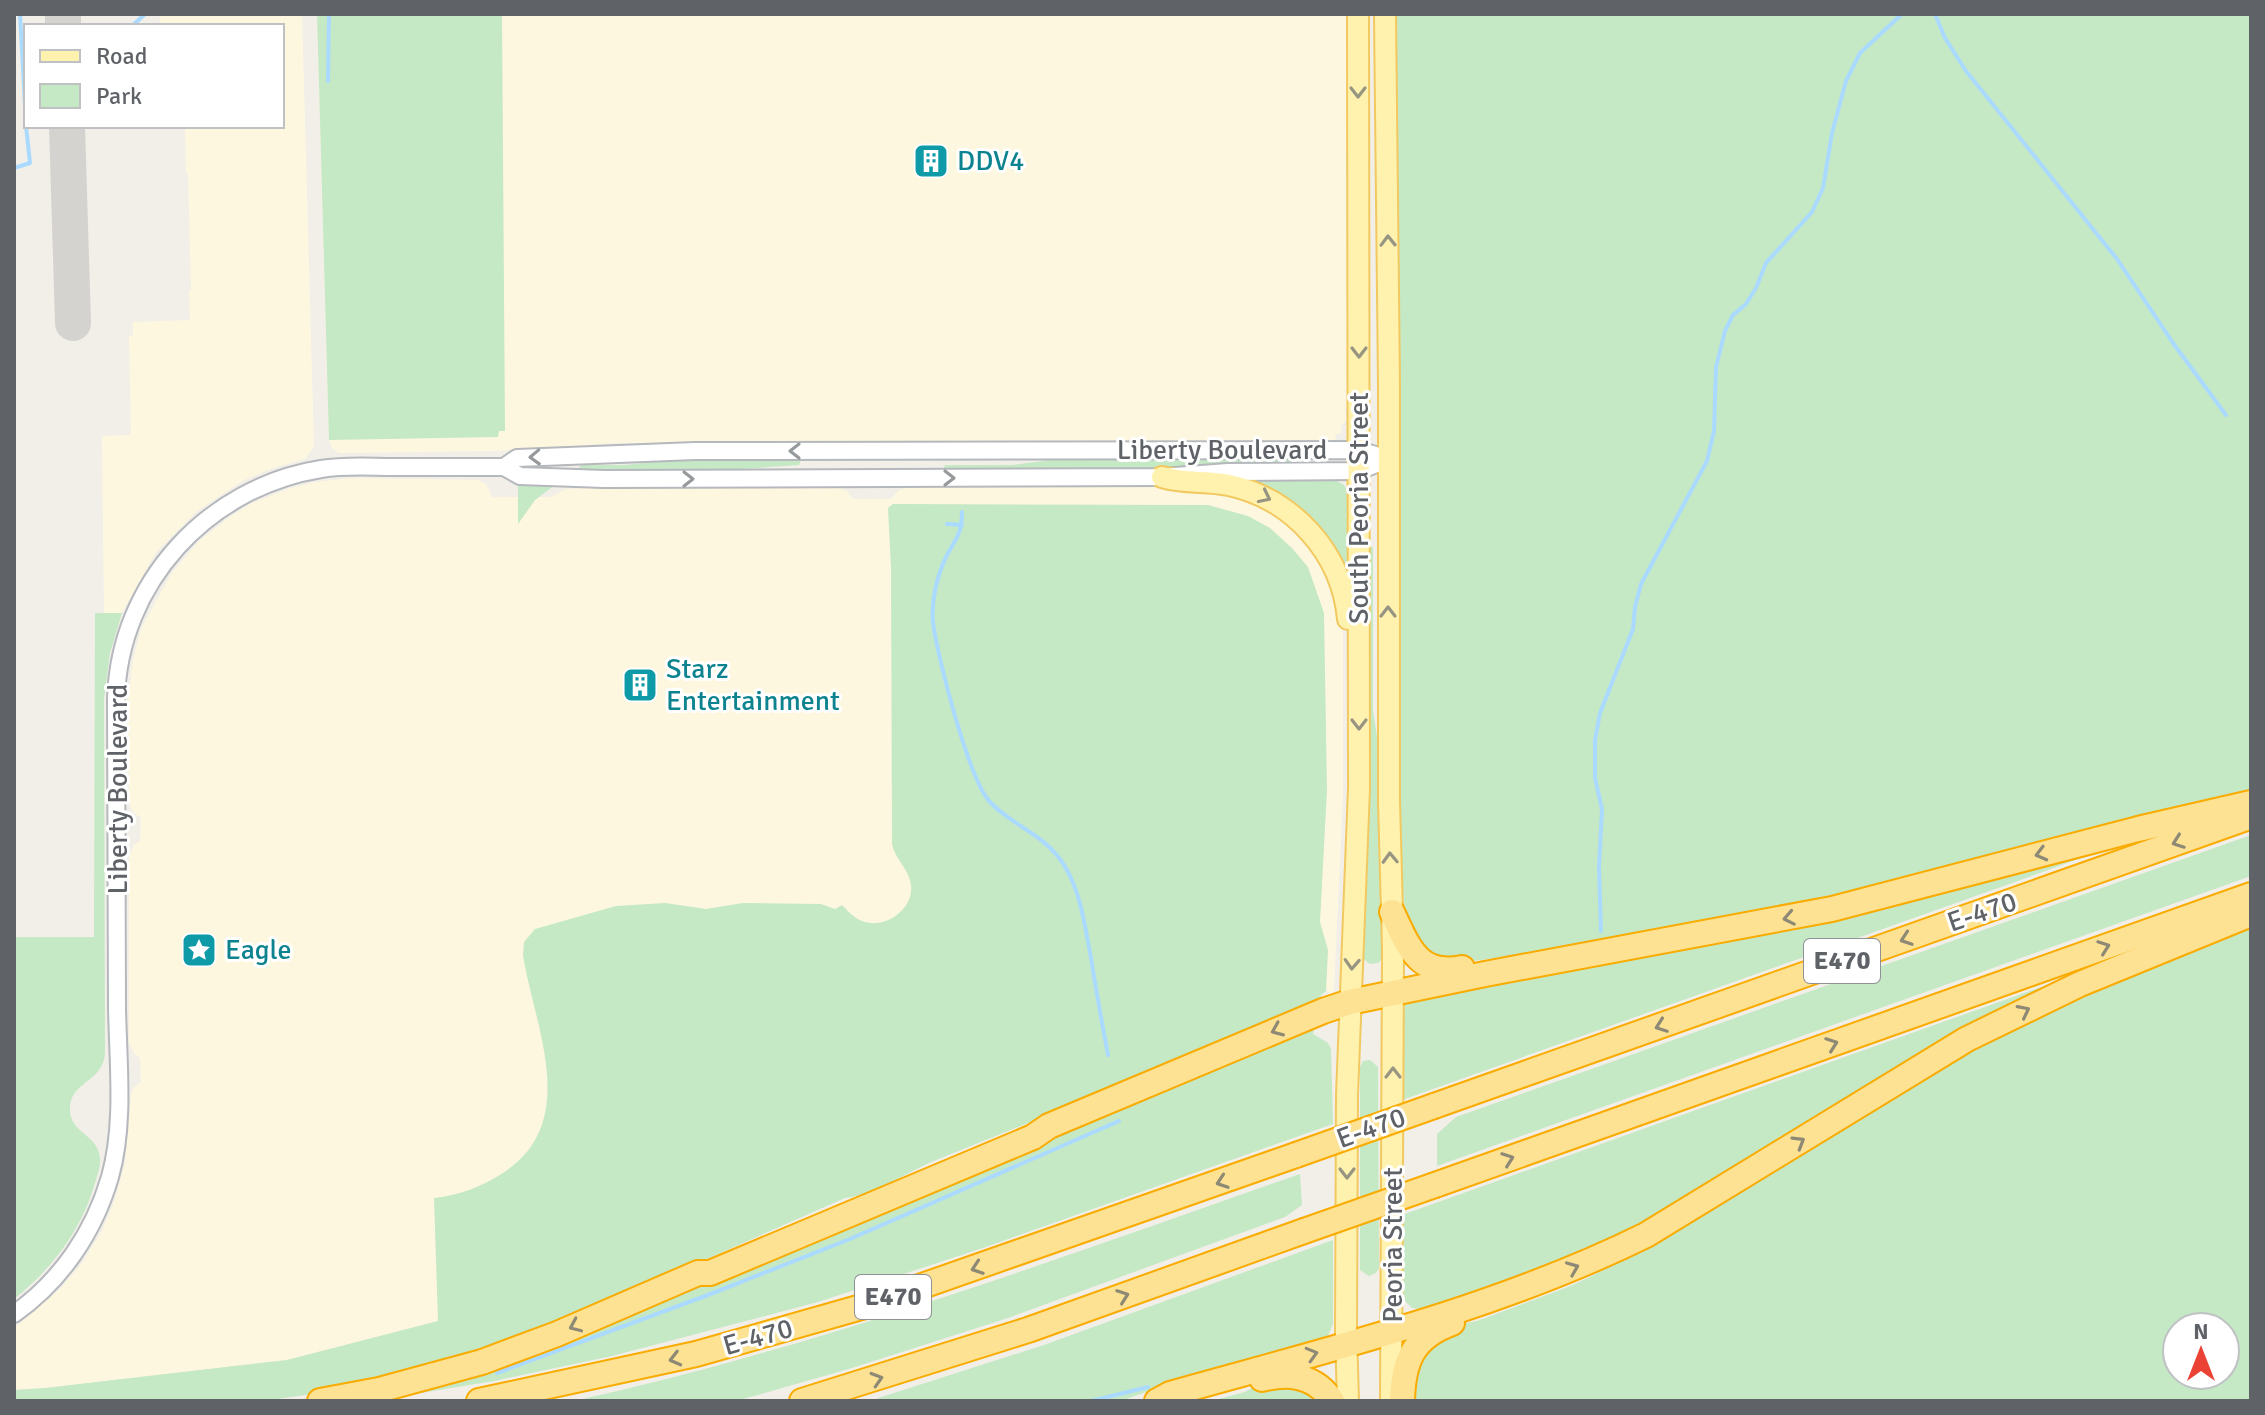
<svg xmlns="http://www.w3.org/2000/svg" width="2265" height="1415" viewBox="0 0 2265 1415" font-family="Signika,sans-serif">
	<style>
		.commercial { fill: #fef7e0 }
		.green { fill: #c5e8c5; fill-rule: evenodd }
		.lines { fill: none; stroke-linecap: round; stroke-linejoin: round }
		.stream { stroke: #aadaff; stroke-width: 4 }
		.taxiway { stroke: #d4d3d0; stroke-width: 36 }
		.minor-casing { stroke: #b5b8bc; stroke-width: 20 }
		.major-casing { stroke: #f2c960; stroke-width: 24 }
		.highway-casing { stroke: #f9ab00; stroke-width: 28 }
		.minor { stroke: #fff; stroke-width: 16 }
		.major { stroke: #fff2af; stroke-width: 20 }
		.highway { stroke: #fde293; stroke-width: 24 }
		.highway-bridge-casing { stroke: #f9ab00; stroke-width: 28; stroke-linecap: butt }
		.highway-bridge { stroke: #fde293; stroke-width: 24 }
		.oneway { stroke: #979581 }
		.oneway2 { stroke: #979a9d }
		.oneway3 { stroke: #8e8975 }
		.labels { text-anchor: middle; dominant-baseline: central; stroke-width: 6; stroke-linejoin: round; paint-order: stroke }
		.shield { fill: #fff; stroke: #8f9295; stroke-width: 2 }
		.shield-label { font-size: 26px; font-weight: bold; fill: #5f6368 }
		.culture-label { font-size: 28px; fill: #0d838f; stroke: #fff; text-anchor: start }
		.street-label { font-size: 28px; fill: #5f6368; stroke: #fff }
	</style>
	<rect width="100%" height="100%" fill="#f1efe8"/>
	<g class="commercial">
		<polygon points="160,14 302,14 314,447 305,459 273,468 244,480 197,511 156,552 122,613 104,613 102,436 131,435 129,336 133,335 133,322 190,320 189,291 191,290 188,173 186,172 185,126 282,126 282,26 160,26"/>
		<polygon points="317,14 1350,14 1350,408 1345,408 1346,420 1341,426 1341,434 1336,434 1335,441 1331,441 616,443 498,451 339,453 332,448 329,440"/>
		<polygon points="351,478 477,480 486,484 492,497 551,497 566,489 584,488 835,487 846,490 853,499 891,499 899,490 910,487 1188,486 1221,488 1281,513 1328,568 1343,627 1343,796 1334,990 1331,994 1305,972 438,1321 287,1360 45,1388 14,1390 14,1328 61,1288 82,1263 102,1231 114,1202 125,1163 131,1095 133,1088 141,1082 140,1058 134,1053 129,1043 129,857 134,845 140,841 141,818 132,811 129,802 128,702 133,660 141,629 171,574 198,542 231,516 252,503 291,488 316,482"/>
	</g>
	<g class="green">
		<polygon points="317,14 502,14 505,431 499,431 498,437 329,440"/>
		<polygon points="1396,14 2251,14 2251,792 1997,852 1843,893 1530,953 1466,962 1431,958 1405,922 1399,825"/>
		<polygon points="1066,458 1291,458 1292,461 1290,463 1221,463 1164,470 945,470 944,468 945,465 1013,465"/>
		<polygon points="688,459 800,459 801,460 799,465 712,471 581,471 579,467 582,465 624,465"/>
		<polygon points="1247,479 1333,479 1344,485 1349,494 1349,581"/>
		<polygon points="518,482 555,485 535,500 518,524"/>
		<path d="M 893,504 L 1208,505 L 1248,516 L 1270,528 L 1292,548 L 1308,567 L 1324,613 L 1327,790 L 1320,922 L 1328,950 L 1326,991 L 1321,995 L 1320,1000 C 1194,1053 1068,1108 941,1158 C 911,1169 876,1195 845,1198 L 532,1336 L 339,1390 L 264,1401 L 14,1401 L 14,1390 L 45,1388 L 287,1360 L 438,1321 L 434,1198 C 460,1195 481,1187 503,1173 C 582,1122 534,1026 523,955 L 524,942 L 535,929 L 616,906 L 665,903 L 706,909 L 743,903 L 821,904 L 835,909 L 842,905 C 848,911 854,918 862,921 C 885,930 914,909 911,885 C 909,869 895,859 892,844 L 891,569 L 888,508 Z"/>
		<polygon points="1366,547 1373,547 1373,710 1381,764 1384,957 1378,963 1370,964 1361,957"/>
		<path d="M 95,613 L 122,613 L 110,653 L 104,699 L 105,1053 C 103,1083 71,1080 70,1108 C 69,1132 94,1133 99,1153 C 102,1163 98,1173 95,1183 C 82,1229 52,1269 14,1299 L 14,937 L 94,937 Z"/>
		<polygon points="2251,835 2251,876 1437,1166 1437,1134 1456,1117"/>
		<polygon points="2091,851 2092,854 2015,882 1402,1100 1402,1009 1406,1002"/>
		<path d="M 2251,926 L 2251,1401 L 1405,1401 L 1425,1346 L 1462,1324 L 1477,1321 L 1573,1285 L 1651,1247 L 1953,1058 L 2065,1000 ZM 2177,1327 L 2225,1327 L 2225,1375 L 2177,1375 Z"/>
		<polygon points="2055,982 2057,987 1649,1221 1588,1252 1426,1310 1412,1308 1402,1298 1402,1215"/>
		<polygon points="1308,1028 1314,1030 1313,1034 1328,1043 1331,1049 1333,1124 983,1248 818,1302 612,1356 494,1381 396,1397 866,1215"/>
		<polygon points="1370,1060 1378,1067 1379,1268 1376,1273 1369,1276 1360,1270 1360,1067 1363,1061"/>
		<path d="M 1300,1174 L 1302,1205 L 1285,1217 L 1005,1319 L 852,1368 L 758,1395 L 735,1401 L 574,1401 C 822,1346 1060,1258 1300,1174 Z"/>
		<polygon points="1333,1240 1333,1324 1326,1341 1160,1387 1121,1401 869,1401 1044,1345"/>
		<polygon points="1289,1380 1319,1401 1211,1401 1245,1392 1257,1385"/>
	</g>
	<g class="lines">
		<g class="stream">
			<polyline points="20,14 26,123"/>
			<polyline points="1935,14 1945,38 1966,71 2117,259 2173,343 2226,415"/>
			<polyline points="132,26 145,14"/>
			<polyline points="328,81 329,14"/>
			<polyline points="14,168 30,163 26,126"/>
			<path d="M 962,512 C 962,535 955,539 946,557 C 937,576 931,601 933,622 C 937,656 969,780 990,802 C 1012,826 1044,833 1064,865 C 1081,892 1085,927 1091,958 C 1096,990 1102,1023 1108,1055"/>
			<polyline points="947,524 962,525"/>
			<polyline points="1601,931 1599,867 1602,809 1595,778 1595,740 1600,713 1633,629 1635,607 1641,584 1707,461 1714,431 1716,367 1725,331 1733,315 1746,304 1756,288 1766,263 1812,212 1823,188 1832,133 1846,81 1860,53 1902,14"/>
			<polyline points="497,1373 708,1295 850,1239 1119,1121"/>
			<polyline points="1091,1401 1148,1387"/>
		</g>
		<g class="taxiway">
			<polyline points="63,14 63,26"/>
			<polyline points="67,126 73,323"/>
		</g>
		<defs>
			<g id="minor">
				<polyline points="504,467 517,458 695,451 1359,450 1388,459"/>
				<path d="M 14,1314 C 61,1281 94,1232 110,1177 C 125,1124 118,1063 117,1008 C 117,905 116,802 116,699 C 119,583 208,487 321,469 C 345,465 370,467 394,467 C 431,467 467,467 504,467 L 520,476 L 604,479 L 1162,477 L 1228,472 L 1359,471 L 1388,459"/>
			</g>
			<g id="major">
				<polyline points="1385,14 1389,385 1389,802 1393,948 1391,1401"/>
				<path d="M 1162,477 C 1184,484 1207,480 1229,485 C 1293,499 1342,553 1348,619"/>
				<polyline points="1348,1401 1346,1333 1347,1095 1359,788 1358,14"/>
			</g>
			<g id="highway">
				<path d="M 1392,912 C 1408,946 1418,977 1462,968"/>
				<polyline points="1434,1106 2249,817"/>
				<polyline points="1435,1185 2251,895"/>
				<path d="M 1262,1379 C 1289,1372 1316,1376 1332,1401"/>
				<polyline points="320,1401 379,1390 482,1362 557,1334 698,1273 710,1273 1033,1137 1049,1126 1323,1011 1350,1002 1485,974 1832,909 2138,829 2251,803"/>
				<polyline points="479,1401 696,1354 865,1306 1296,1155"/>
				<polyline points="802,1401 1028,1330 1304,1231"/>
				<path d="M 1157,1401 L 1170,1394 C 1330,1349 1496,1309 1646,1235 L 1967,1039 L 2080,984 L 2251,914"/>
				<path d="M 1402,1401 C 1403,1361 1413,1337 1452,1323"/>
			</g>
		</defs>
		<use href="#minor" class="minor-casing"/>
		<use href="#major" class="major-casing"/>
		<use href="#highway" class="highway-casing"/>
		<use href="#minor" class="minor"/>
		<use href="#major" class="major"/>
		<use href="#highway" class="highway"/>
		<defs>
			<g id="highway-bridge">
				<polyline points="1296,1155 1434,1106"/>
				<polyline points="1304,1231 1435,1185"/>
			</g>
		</defs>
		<use href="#highway-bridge" class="highway-bridge-casing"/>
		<use href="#highway-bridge" class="highway-bridge"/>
	</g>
	<defs><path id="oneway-chevron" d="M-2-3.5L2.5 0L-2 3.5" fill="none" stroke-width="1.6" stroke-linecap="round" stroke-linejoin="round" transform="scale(2)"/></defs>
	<g class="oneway">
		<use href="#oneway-chevron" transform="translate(1358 92) rotate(90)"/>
		<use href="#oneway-chevron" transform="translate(1388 241) rotate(-91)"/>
		<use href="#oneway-chevron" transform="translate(1359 352) rotate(90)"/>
		<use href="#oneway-chevron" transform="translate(1265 497) rotate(26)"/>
		<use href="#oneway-chevron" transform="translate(1388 612) rotate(-90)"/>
		<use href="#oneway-chevron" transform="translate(1359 724) rotate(90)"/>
		<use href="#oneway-chevron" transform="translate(1390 858) rotate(-92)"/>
		<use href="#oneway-chevron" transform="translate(1352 964) rotate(93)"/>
		<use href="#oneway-chevron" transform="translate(1393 1073) rotate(-90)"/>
		<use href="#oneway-chevron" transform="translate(1347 1173) rotate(90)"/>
	</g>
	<g class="oneway2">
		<use href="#oneway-chevron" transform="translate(795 451) rotate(180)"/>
		<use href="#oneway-chevron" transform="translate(535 457) rotate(178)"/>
		<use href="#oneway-chevron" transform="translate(949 478)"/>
		<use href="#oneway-chevron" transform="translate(688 479)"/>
	</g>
	<g class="oneway3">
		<use href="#oneway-chevron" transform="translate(2178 842) rotate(160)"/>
		<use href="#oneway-chevron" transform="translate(2041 854) rotate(165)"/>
		<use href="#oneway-chevron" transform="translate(1789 918) rotate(169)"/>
		<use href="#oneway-chevron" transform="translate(1906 939) rotate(161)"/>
		<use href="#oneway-chevron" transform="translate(2104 947) rotate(-20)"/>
		<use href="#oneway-chevron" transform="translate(2024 1011) rotate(-27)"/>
		<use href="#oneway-chevron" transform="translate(1661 1026) rotate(160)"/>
		<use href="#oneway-chevron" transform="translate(1277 1030) rotate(157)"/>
		<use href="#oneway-chevron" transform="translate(1832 1044) rotate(-20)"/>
		<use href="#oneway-chevron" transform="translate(1799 1142) rotate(-31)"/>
		<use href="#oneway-chevron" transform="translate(1508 1159) rotate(-20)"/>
		<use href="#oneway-chevron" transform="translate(1222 1182) rotate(161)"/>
		<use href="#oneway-chevron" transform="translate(977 1268) rotate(161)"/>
		<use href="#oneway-chevron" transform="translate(1573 1268) rotate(-22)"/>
		<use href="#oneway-chevron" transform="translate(1123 1296) rotate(-20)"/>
		<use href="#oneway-chevron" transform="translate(575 1326) rotate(156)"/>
		<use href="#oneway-chevron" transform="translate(1312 1354) rotate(-16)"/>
		<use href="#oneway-chevron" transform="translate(675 1359) rotate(166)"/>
		<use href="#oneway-chevron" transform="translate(877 1379) rotate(-17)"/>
	</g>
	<defs>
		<symbol id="building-square" viewBox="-11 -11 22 22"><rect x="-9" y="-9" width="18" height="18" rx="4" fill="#0f9aa8" stroke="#fff"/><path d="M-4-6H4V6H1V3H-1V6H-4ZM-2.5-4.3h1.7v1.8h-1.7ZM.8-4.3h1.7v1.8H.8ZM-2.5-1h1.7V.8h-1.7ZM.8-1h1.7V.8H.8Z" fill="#fff"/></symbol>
		<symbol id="sight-square" viewBox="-11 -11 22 22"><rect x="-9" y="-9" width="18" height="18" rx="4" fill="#0f9aa8" stroke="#fff"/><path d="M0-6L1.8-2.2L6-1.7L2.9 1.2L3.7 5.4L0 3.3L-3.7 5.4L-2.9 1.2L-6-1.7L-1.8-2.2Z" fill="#fff"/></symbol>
	</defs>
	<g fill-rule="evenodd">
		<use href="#building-square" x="911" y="141" width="40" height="40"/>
		<use href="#building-square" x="620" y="665" width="40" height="40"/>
		<use href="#sight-square" x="179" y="930" width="40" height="40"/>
	</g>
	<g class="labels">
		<g class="shield">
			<rect x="1804" y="939" width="76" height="44" rx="6"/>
			<rect x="855" y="1275" width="76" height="44" rx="6"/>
		</g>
		<g class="shield-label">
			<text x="1842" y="961">E470</text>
			<text x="893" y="1297">E470</text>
		</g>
		<g class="culture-label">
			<text x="957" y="161">DDV4</text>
			<text x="666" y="669">Starz<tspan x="666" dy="32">Entertainment</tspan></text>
			<text x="225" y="950">Eagle</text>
		</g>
		<g class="street-label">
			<text x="1222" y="450">Liberty Boulevard</text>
			<text transform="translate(1359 508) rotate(-90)">South Peoria Street</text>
			<text transform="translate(118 789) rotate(-90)">Liberty Boulevard</text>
			<text transform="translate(1982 912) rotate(-19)">E-470</text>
			<text transform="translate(1371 1128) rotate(-20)">E-470</text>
			<text transform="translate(1393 1245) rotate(-90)">Peoria Street</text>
			<text transform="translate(758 1337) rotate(-16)">E-470</text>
		</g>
	</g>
	<rect width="2265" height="1415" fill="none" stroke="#5f6368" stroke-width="32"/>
	<rect x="24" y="24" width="260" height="104" fill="#ffffff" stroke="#bfc1c3" stroke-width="2"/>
	<rect x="40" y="50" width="40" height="12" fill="#fff2af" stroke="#bfc1c3" stroke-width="2"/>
	<text x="96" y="64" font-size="24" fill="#5f6368">Road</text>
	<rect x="40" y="84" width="40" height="24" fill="#c5e8c5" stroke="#bfc1c3" stroke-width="2"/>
	<text x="96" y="104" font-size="24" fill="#5f6368">Park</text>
	<g transform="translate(2201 1351)"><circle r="38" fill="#ffffff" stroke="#bfc1c3" stroke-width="2"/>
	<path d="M0-6L14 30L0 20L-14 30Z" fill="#ea4335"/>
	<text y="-12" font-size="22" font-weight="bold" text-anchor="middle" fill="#5f6368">N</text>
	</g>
</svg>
